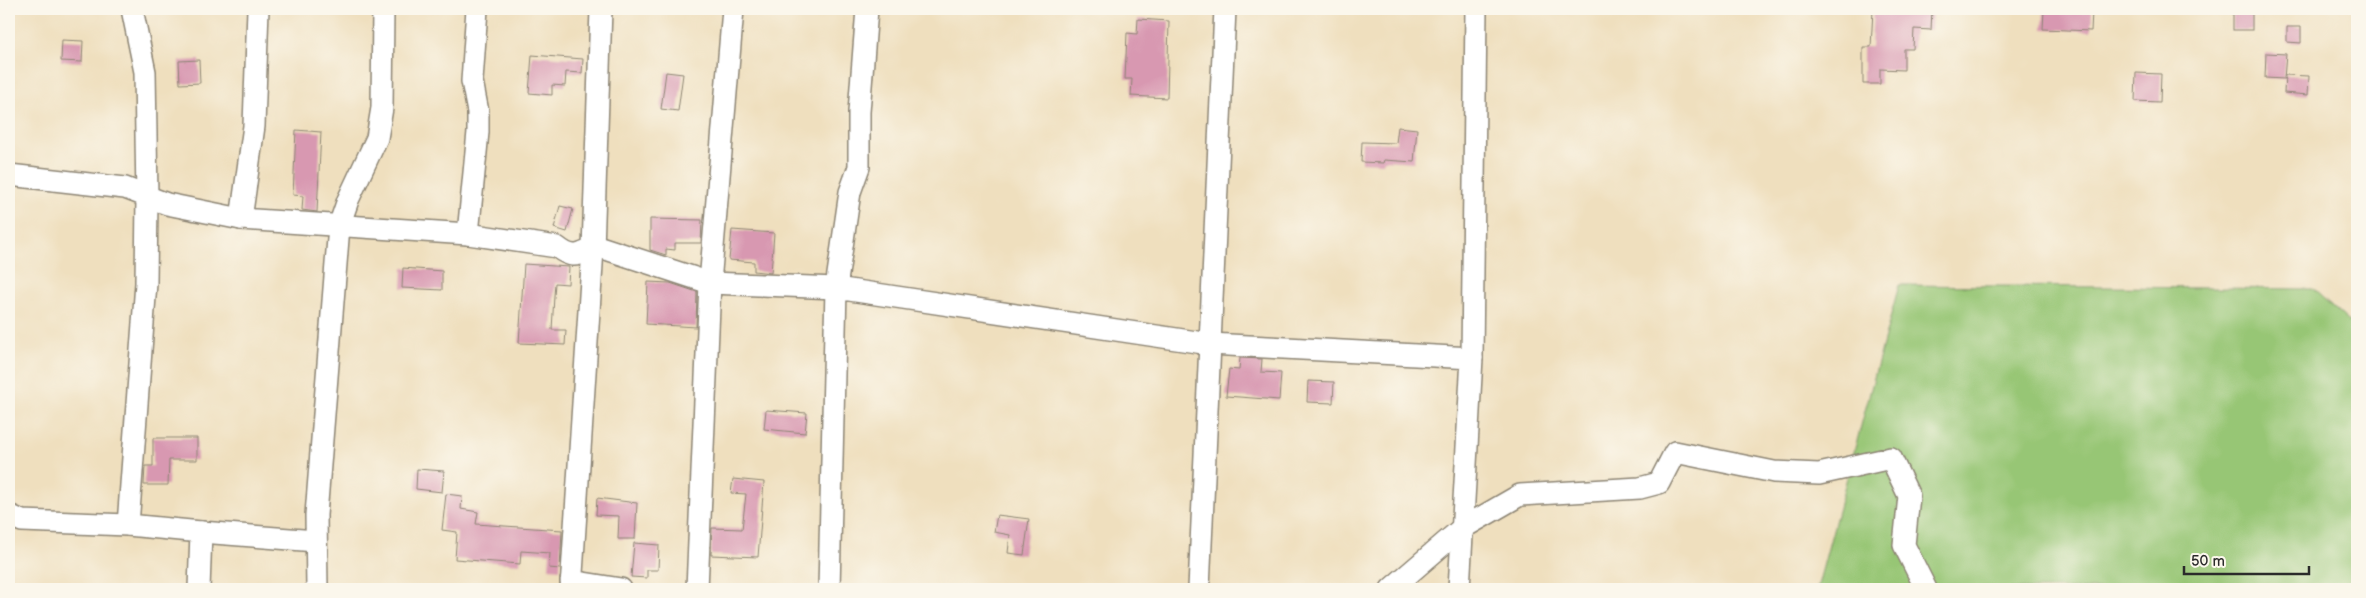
<svg xmlns="http://www.w3.org/2000/svg" width="2366" height="598" viewBox="0 0 2366 598" font-family="'Balsamiq Sans',sans-serif">
	<style>
		.green { fill: #97c674; stroke: #617850 }
		.building { fill: #d898b1 }
		.lines { fill: none; stroke-linecap: round; stroke-linejoin: round }
		.minor-casing { stroke: #8d8574; stroke-width: 24 }
		.minor { stroke: #fff; stroke-width: 21 }
	</style>
	<rect width="100%" height="100%" fill="#fbf7ec"/>
	<filter id="ink" filterUnits="userSpaceOnUse"><feTurbulence type="fractalNoise" baseFrequency=".02" numOctaves="2"/><feDisplacementMap in="SourceGraphic" scale="10" xChannelSelector="R" yChannelSelector="G"/><feConvolveMatrix kernelMatrix="1 2 1 2 8 2 1 2 1" color-interpolation-filters="sRGB"/></filter>
	<filter id="wash" filterUnits="userSpaceOnUse"><feTurbulence type="fractalNoise" baseFrequency=".0096" numOctaves="4" result="noise"/><feDisplacementMap in="SourceGraphic" scale="20" xChannelSelector="R" yChannelSelector="G"/><feGaussianBlur stdDeviation="1.12" result="paint"/><feColorMatrix in="noise" values="0 0 0 0 0 0 0 0 0 0 0 0 0 0 0 0 0 1.4 0 .05"/><feComposite in="paint" operator="in"/></filter>
	<g filter="url(#wash)">
		<rect width="100%" height="100%" fill="#efdfbe"/>
		<polygon class="green" points="1899,285 2313,289 2357,329 2357,589 1817,589"/>
		<g id="blocks">
			<g class="building">
				<polygon points="1915,9 1932,9 1931,30 1914,29 1913,49 1904,49 1904,70 1880,69 1880,84 1863,84 1863,47 1871,47 1873,10 1915,12"/>
				<polygon points="2044,10 2092,11 2091,31 2043,29"/>
				<rect x="2233" y="13" width="19" height="17"/>
				<polygon points="1138,19 1169,21 1167,98 1131,96 1132,79 1125,79 1127,33 1137,34"/>
				<polygon points="2287,27 2301,27 2301,43 2287,42"/>
				<polygon points="62,40 83,41 82,62 61,61"/>
				<polygon points="2266,53 2286,54 2284,79 2265,78"/>
				<polygon points="532,55 583,59 582,73 566,72 565,86 552,85 552,95 529,93"/>
				<polygon points="199,60 200,83 180,84 179,61"/>
				<polygon points="666,72 683,74 678,111 661,109"/>
				<polygon points="2136,73 2161,74 2160,102 2135,101"/>
				<polygon points="2285,75 2309,76 2308,95 2284,93"/>
				<polygon points="1398,127 1417,129 1414,162 1384,160 1383,163 1361,162 1362,142 1396,143"/>
				<polygon points="296,130 321,132 317,212 302,210 303,196 293,195"/>
				<polygon points="560,206 573,209 567,232 554,228"/>
				<polygon points="650,219 702,220 701,243 675,243 675,250 666,249 666,255 650,250"/>
				<polygon points="732,230 774,233 771,273 754,271 754,262 729,260"/>
				<polygon points="524,264 569,267 568,284 555,283 554,296 552,330 566,330 565,345 519,343"/>
				<polygon points="403,268 442,271 442,290 402,288"/>
				<polygon points="648,282 670,283 697,292 696,327 646,324"/>
				<polygon points="1240,358 1262,359 1261,372 1281,373 1279,400 1226,396 1229,369 1239,370"/>
				<polygon points="1308,381 1334,382 1333,403 1307,402"/>
				<polygon points="766,410 807,413 805,433 764,429"/>
				<polygon points="153,438 197,438 197,460 169,460 168,485 144,485 145,466 153,466"/>
				<polygon points="417,469 444,471 442,492 416,489"/>
				<polygon points="733,479 764,482 758,557 711,555 712,528 742,529 746,494 731,493"/>
				<polygon points="446,494 462,496 461,509 478,512 476,524 562,530 560,569 549,568 550,553 521,551 520,564 455,559 457,532 442,530"/>
				<polygon points="597,498 637,503 635,539 618,539 619,516 596,515"/>
				<polygon points="997,515 1029,519 1024,555 1008,553 1010,535 994,532"/>
				<polygon points="634,543 659,545 658,570 647,570 647,578 631,577"/>
			</g>
		</g>
	</g>
	<g filter="url(#ink)">
		<use href="#blocks" fill-opacity="0" stroke="#8d8574" stroke-width="1"/>
		<g class="lines">
			<defs>
				<g id="minor">
					<polyline points="132,9 145,72 147,198 146,283 128,525 201,532 199,589"/>
					<path d="M 9,175 L 125,188 L 167,204 L 241,219 L 468,234 L 557,247 C 577,263 581,251 600,247 L 710,283 L 836,288 L 850,192 L 859,167 L 859,112 L 867,9"/>
					<polyline points="241,219 254,126 258,9"/>
					<polyline points="468,234 478,132 478,112 472,81 477,9"/>
					<polyline points="9,515 22,521 128,525"/>
					<polyline points="201,532 316,541"/>
					<polyline points="571,581 621,589"/>
					<polyline points="317,589 316,515 339,226 348,200 377,138 382,108 383,9"/>
					<polyline points="571,589 593,249 601,9"/>
					<polyline points="697,589 710,283 733,9"/>
					<polyline points="829,589 836,288 1210,344 1472,358"/>
					<polyline points="1199,589 1225,9"/>
					<polyline points="1391,589 1461,529 1520,495 1640,488 1659,483 1675,452 1774,472 1819,474 1891,458 1909,496 1904,545 1926,589"/>
					<polyline points="1459,589 1472,358 1476,9"/>
				</g>
			</defs>
			<use href="#minor" class="minor-casing"/>
			<use href="#minor" class="minor"/>
		</g>
	</g>
	<rect width="2366" height="598" fill="none" stroke="#fbf7ec" stroke-width="30"/>
	<path d="M2184 566v8h125v-8" fill="none" stroke="#2b2b2b" stroke-width="2.5"/>
	<text x="2191" y="566" font-size="15" fill="#2b2b2b" stroke="#fbf7ec" stroke-width="4" paint-order="stroke">50 m</text>
</svg>
